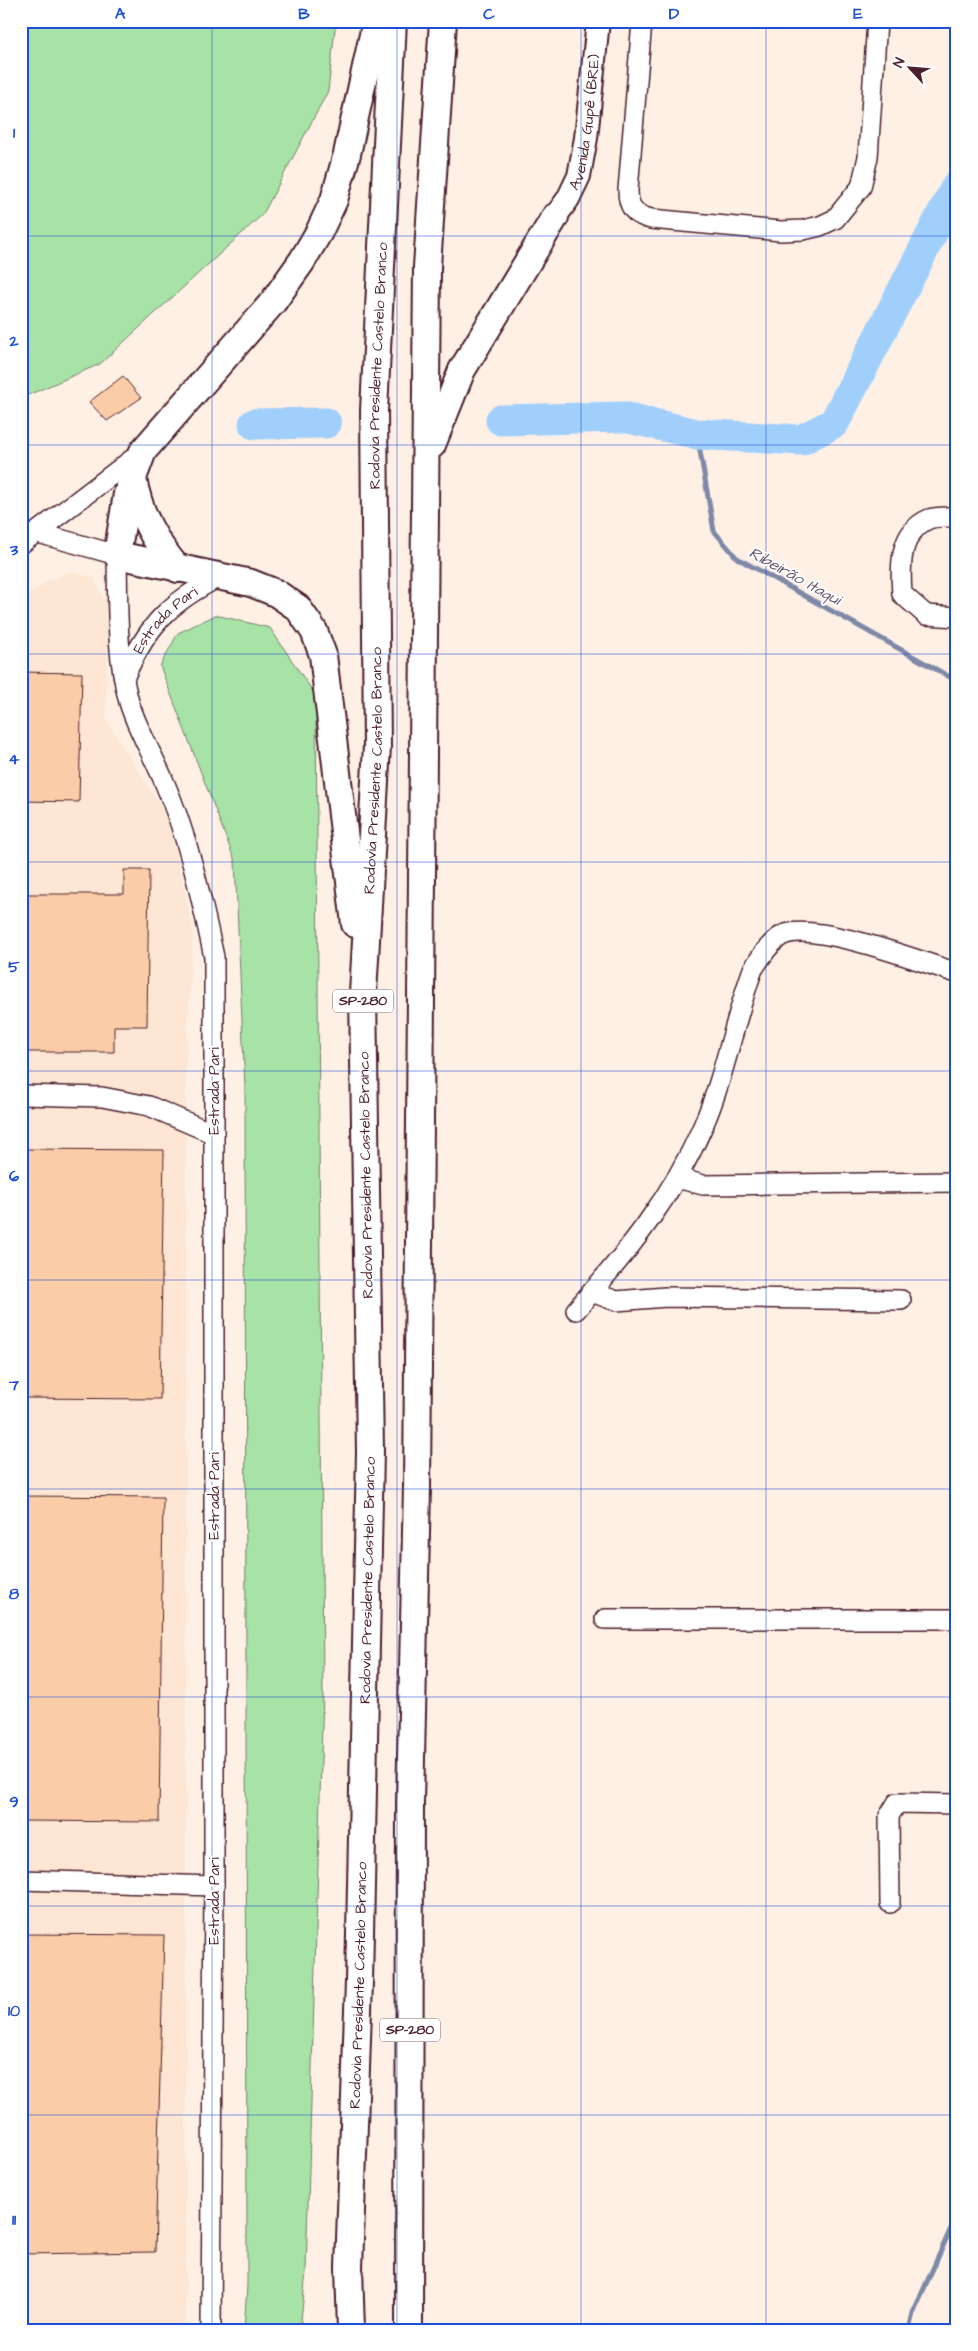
<svg xmlns="http://www.w3.org/2000/svg" width="978" height="2351" viewBox="0 0 978 2351" font-family="'Architects Daughter',sans-serif">
	<style>
		.built { fill: #fde6d3 }
		.green { fill: #a7e2a7; stroke: #788069 }
		.lines { fill: none; stroke-linecap: round; stroke-linejoin: round }
		.stream { stroke: #7e89a8; stroke-width: 5 }
		.river { stroke: #a1cffc; stroke-width: 31 }
		.building { fill: #facda8; stroke: #4a1f2b }
		.minor-casing { stroke: #4a1f2b; stroke-width: 22 }
		.major-casing { stroke: #4a1f2b; stroke-width: 26 }
		.highway-casing { stroke: #4a1f2b; stroke-width: 30 }
		.minor { stroke: #fff; stroke-width: 19 }
		.major { stroke: #fff; stroke-width: 22 }
		.highway { stroke: #fff; stroke-width: 26 }
		.grid { fill: none; stroke: #1d4ed8; stroke-width: 1; stroke-opacity: 0.55 }
		.labels { text-anchor: middle; dominant-baseline: central; stroke-width: 4; stroke-linejoin: round; paint-order: stroke }
		.shield { fill: #fff; stroke: #80626b; stroke-width: 1 }
		.shield-label { font-size: 14px; font-weight: bold; fill: #4a1f2b }
		.street-label { font-size: 15px; fill: #4a1f2b; stroke: #fff }
		.water-label { font-size: 16px; font-style: italic; fill: #64546a; stroke: #fff }
		.neatline { fill: none; stroke: #1d4ed8; stroke-width: 2 }
		.grid-label { font-size: 16px; text-anchor: middle; font-weight: bold; fill: #1d4ed8 }
	</style>
	<rect width="100%" height="100%" fill="#fef0e5"/>
	<filter id="ink" filterUnits="userSpaceOnUse"><feTurbulence type="fractalNoise" baseFrequency=".02" numOctaves="2"/><feDisplacementMap in="SourceGraphic" scale="10" xChannelSelector="R" yChannelSelector="G"/><feConvolveMatrix kernelMatrix="1 2 1 2 8 2 1 2 1" color-interpolation-filters="sRGB"/></filter>
	<g filter="url(#ink)">
		<polygon class="built" points="70,571 93,578 108,605 106,720 163,810 172,835 193,931 186,1058 186,2330 21,2330 21,599 46,582"/>
		<g class="green">
			<polygon points="21,21 336,21 328,91 263,214 100,364 21,398"/>
			<polygon points="216,615 270,628 316,696 323,1694 306,2272 300,2330 244,2330 247,2285 245,1088 235,861 160,666 178,633"/>
			<polygon points="952,1291 957,1291 957,1336"/>
		</g>
		<g class="lines">
			<g class="stream">
				<polyline points="697,434 714,531 737,558 957,681"/>
				<polyline points="909,2330 913,2313 957,2215"/>
			</g>
			<g class="river">
				<polyline points="501,420 624,417 697,434 801,440 834,423 957,185"/>
				<polyline points="254,424 326,423"/>
			</g>
		</g>
		<g class="building">
			<polygon points="123,376 141,398 107,421 89,402"/>
			<polygon points="21,672 82,673 79,802 21,801"/>
			<polygon points="124,870 149,870 147,1026 114,1026 114,1052 21,1052 21,894 124,894"/>
			<polygon points="21,1149 164,1150 160,1399 21,1398"/>
			<polygon points="21,1496 163,1497 159,1822 21,1821"/>
			<polygon points="21,1934 164,1935 155,2252 21,2254"/>
		</g>
		<g class="lines">
			<defs>
				<g id="minor">
					<path d="M 642,21 L 628,190 C 628,207 634,215 651,219 L 781,231 L 803,230 L 820,226 L 835,219 L 861,187 L 868,157 L 877,21"/>
					<path d="M 957,517 C 949,517 937,516 929,519 C 899,532 900,566 902,594 L 926,615 L 957,617"/>
					<path d="M 38,533 L 117,555 C 118,604 116,655 129,702 C 137,729 152,753 163,779 C 188,836 201,896 214,957 L 214,1886 L 211,2330"/>
					<polyline points="21,544 143,451"/>
					<path id="s1" d="M 125,676 C 148,624 170,602 221,576"/>
					<polyline points="21,1095 102,1097 149,1106 214,1134"/>
					<polyline points="677,1178 703,1185 957,1182"/>
					<polyline points="592,1292 616,1301 666,1297 901,1300"/>
					<path d="M 576,1310 C 626,1254 673,1196 703,1126 C 725,1076 734,1020 753,969 C 761,957 770,942 783,935 C 814,921 922,962 957,973"/>
					<polyline points="605,1619 957,1619"/>
					<polyline points="21,1880 214,1886"/>
					<polyline points="890,1903 889,1816 897,1803 957,1804"/>
				</g>
				<g id="major">
					<path id="s2" d="M 555,217 L 568,199 L 579,176 L 586,138 L 598,21"/>
				</g>
				<g id="highway">
					<polyline points="432,445 462,370 555,217"/>
					<path d="M 133,479 C 140,515 154,541 178,569"/>
					<polyline points="355,924 323,655 314,631 298,608 276,593 251,583 117,555 127,494 143,451 273,302 302,261 319,232 334,200 347,154 376,21"/>
					<path id="s3" d="M 351,2330 L 349,2268 L 359,1982 L 370,1451 L 363,994 L 377,746 L 374,411 L 393,21"/>
					<polyline points="409,2330 410,1803 417,1487 427,267 443,21"/>
				</g>
			</defs>
			<use href="#minor" class="minor-casing"/>
			<use href="#major" class="major-casing"/>
			<use href="#highway" class="highway-casing"/>
			<use href="#minor" class="minor"/>
			<use href="#major" class="major"/>
			<use href="#highway" class="highway"/>
		</g>
	</g>
	<path class="grid" d="M 212,21 L 212,2330M 397,21 L 397,2330M 581,21 L 581,2330M 766,21 L 766,2330M 21,236 L 957,236M 21,445 L 957,445M 21,654 L 957,654M 21,862 L 957,862M 21,1071 L 957,1071M 21,1280 L 957,1280M 21,1489 L 957,1489M 21,1697 L 957,1697M 21,1906 L 957,1906M 21,2115 L 957,2115"/>
	<g class="labels">
		<g class="shield">
			<rect x="333" y="989.5" width="60" height="23" rx="4"/>
			<rect x="380" y="2018.5" width="60" height="23" rx="4"/>
		</g>
		<g class="shield-label">
			<text x="363" y="1001">SP-280</text>
			<text x="410" y="2030">SP-280</text>
		</g>
		<g class="street-label">
			<text stroke="none"><textPath href="#s2" startOffset="102">Avenida Gupê (BRE)</textPath></text>
			<text stroke="none"><textPath href="#s3" startOffset="1965">Rodovia Presidente Castelo Branco</textPath></text>
			<text stroke="none"><textPath href="#s1" startOffset="70">Estrada Pari</textPath></text>
			<text stroke="none"><textPath href="#s3" startOffset="1560">Rodovia Presidente Castelo Branco</textPath></text>
			<text transform="translate(214 1091) rotate(-90)">Estrada Pari</text>
			<text transform="translate(366 1175) rotate(-91)">Rodovia Presidente Castelo Branco</text>
			<text transform="translate(214 1496) rotate(-90)">Estrada Pari</text>
			<text stroke="none"><textPath href="#s3" startOffset="750">Rodovia Presidente Castelo Branco</textPath></text>
			<text transform="translate(214 1901) rotate(-90)">Estrada Pari</text>
			<text stroke="none"><textPath href="#s3" startOffset="345">Rodovia Presidente Castelo Branco</textPath></text>
		</g>
		<g class="water-label">
			<text transform="translate(795 576) rotate(29)">Ribeirão Itaqui</text>
		</g>
	</g>
	<rect width="978" height="2351" fill="none" stroke="#fff" stroke-width="55"/>
	<g transform="translate(910 68) rotate(296)" stroke="#ffffff" stroke-width="4" paint-order="stroke">
	<path d="M0-4L9 19L0 12L-9 19Z" fill="#4a1f2b"/>
	<text y="-8" font-size="14" font-weight="bold" text-anchor="middle" fill="#4a1f2b">N</text>
	</g>
	<rect x="28" y="28" width="922" height="2296" class="neatline"/>
	<g class="grid-label">
		<text x="120" y="19">A</text>
		<text x="304" y="19">B</text>
		<text x="489" y="19">C</text>
		<text x="674" y="19">D</text>
		<text x="858" y="19">E</text>
		<text x="14" y="138">1</text>
		<text x="14" y="346">2</text>
		<text x="14" y="555">3</text>
		<text x="14" y="764">4</text>
		<text x="14" y="972">5</text>
		<text x="14" y="1181">6</text>
		<text x="14" y="1390">7</text>
		<text x="14" y="1599">8</text>
		<text x="14" y="1807">9</text>
		<text x="14" y="2016">10</text>
		<text x="14" y="2225">11</text>
	</g>
</svg>
